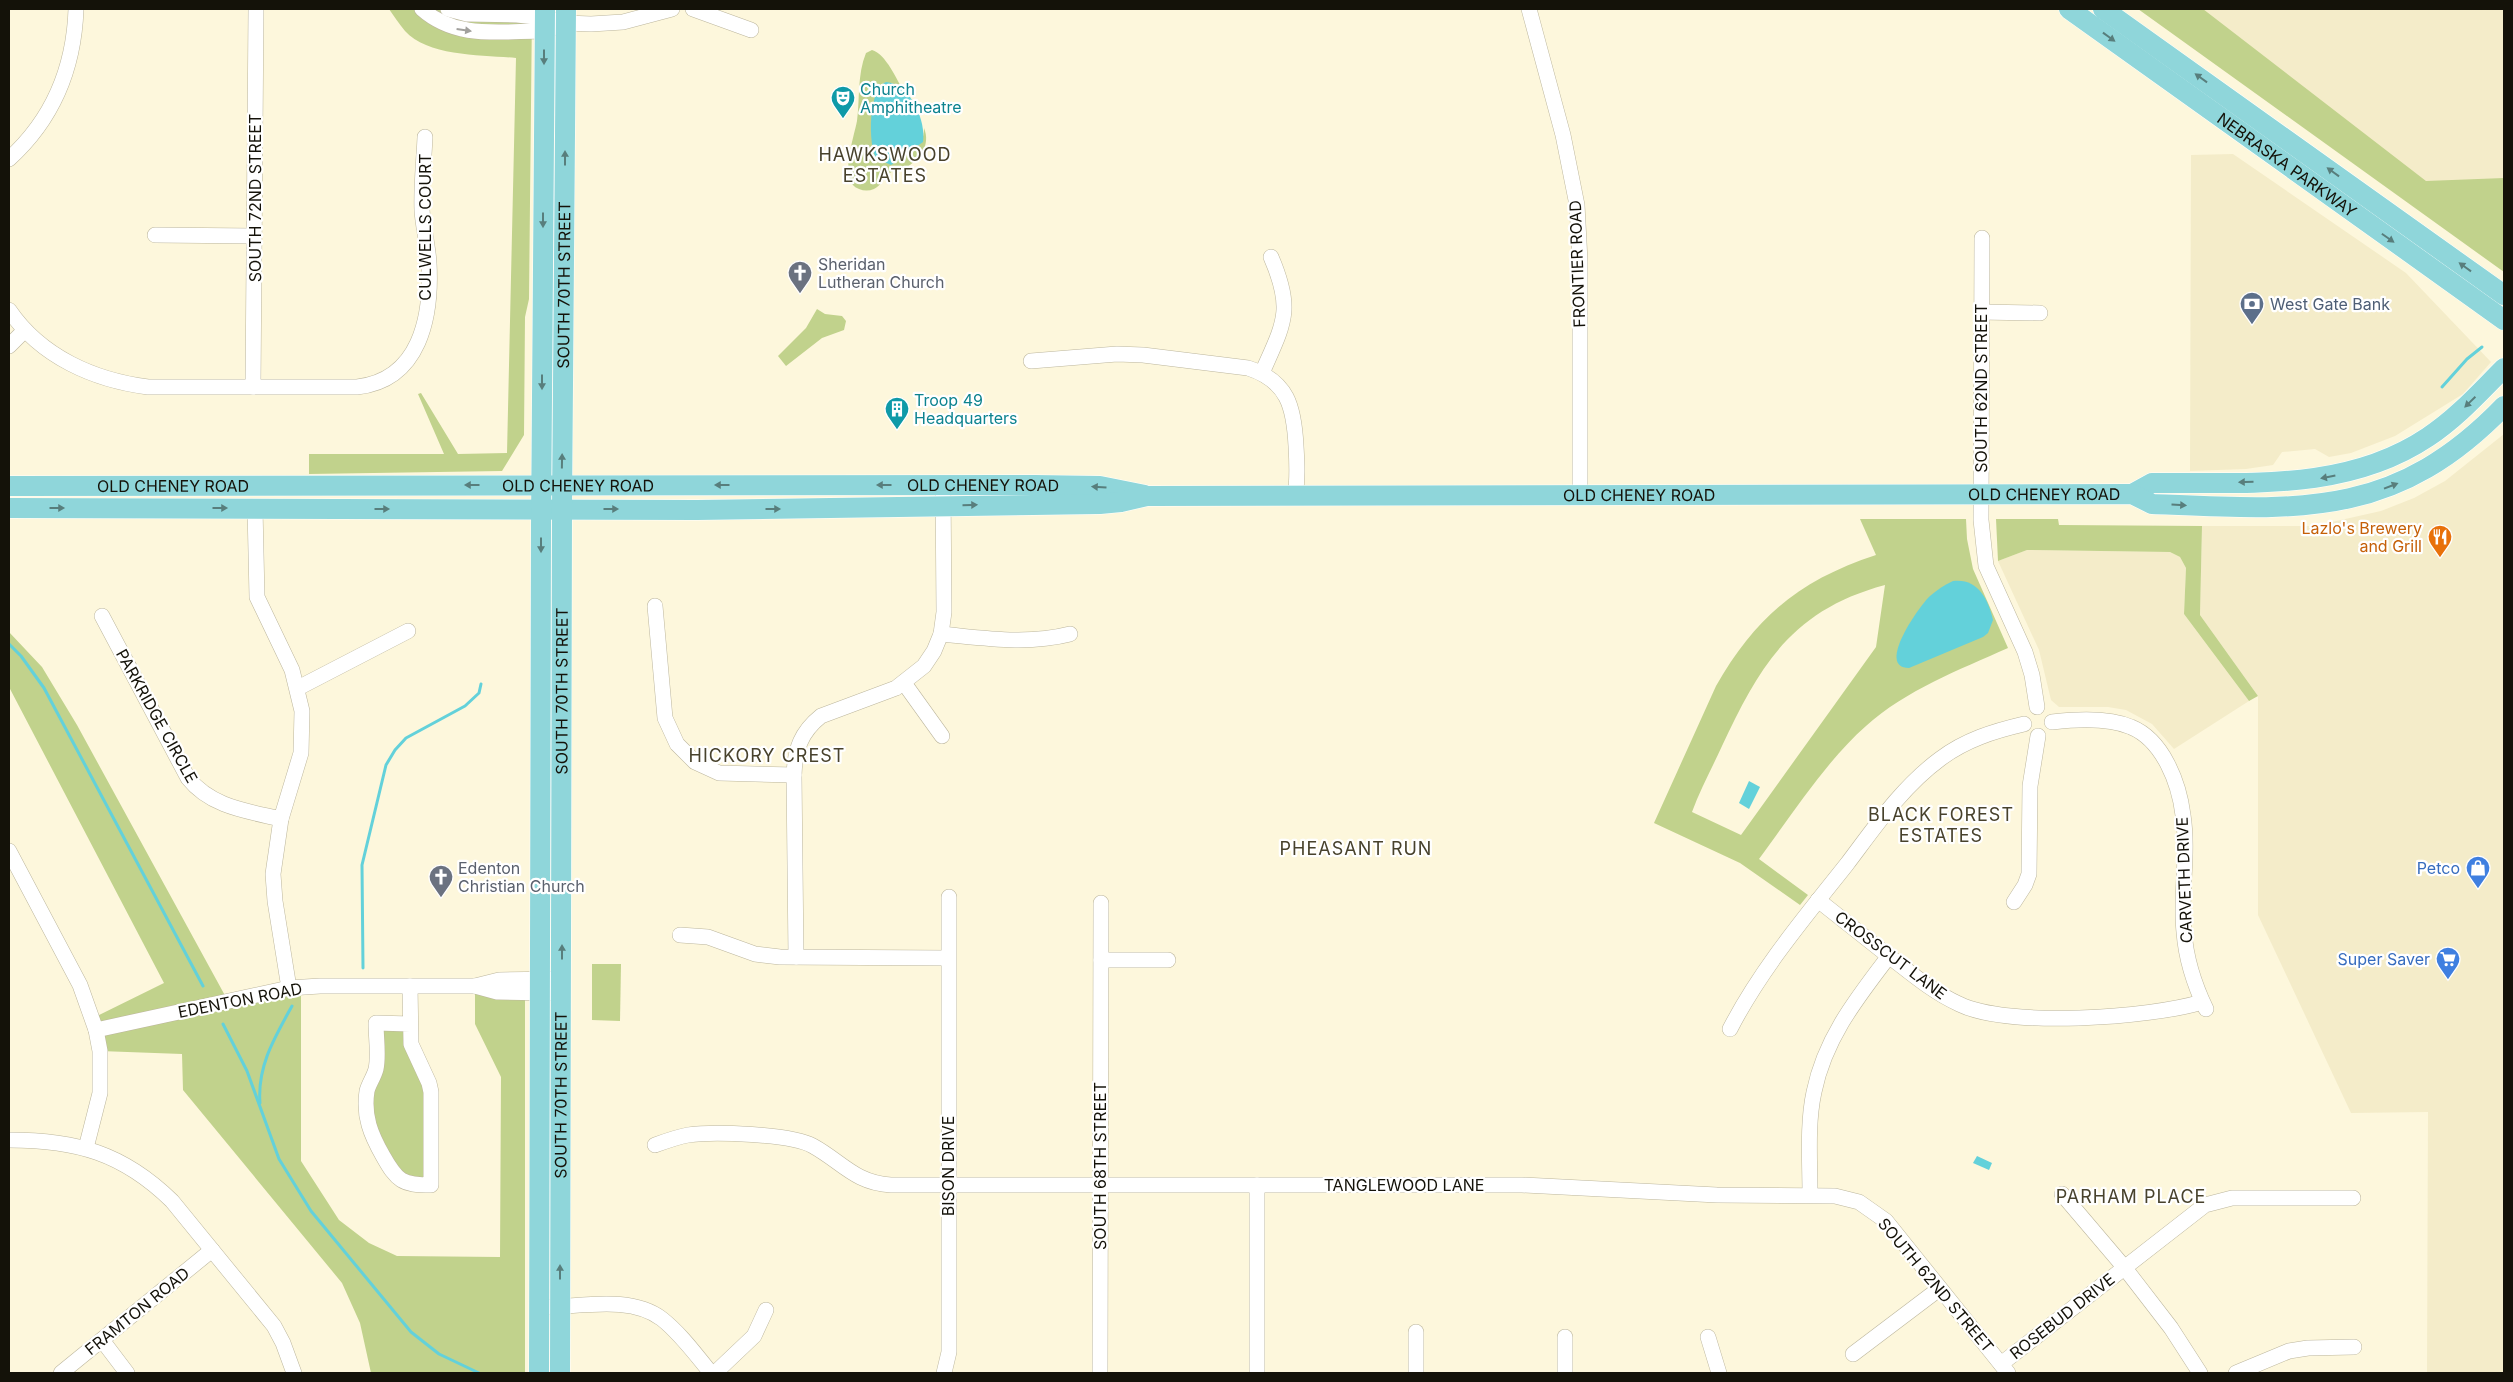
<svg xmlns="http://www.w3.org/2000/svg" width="2513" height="1382" viewBox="0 0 2513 1382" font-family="Inter,sans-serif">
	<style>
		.built { fill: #f4ecc9 }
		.green { fill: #c1d28c; fill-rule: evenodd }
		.water { fill: #63d1da }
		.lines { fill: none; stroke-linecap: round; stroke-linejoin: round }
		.stream { stroke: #63d1da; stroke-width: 3 }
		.minor-casing { stroke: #bcb69d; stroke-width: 16 }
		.major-casing { stroke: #fff; stroke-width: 21 }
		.minor { stroke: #fff; stroke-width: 15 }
		.major { stroke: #8fd6da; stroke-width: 20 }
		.oneway { fill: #a1a09d }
		.oneway2 { fill: #587e7c }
		.labels { text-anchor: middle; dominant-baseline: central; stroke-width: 4.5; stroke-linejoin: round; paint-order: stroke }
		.culture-label { font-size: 16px; fill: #0d838f; stroke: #fff; text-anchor: start }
		.street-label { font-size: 16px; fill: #141209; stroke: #fff }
		.worship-label { font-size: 16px; fill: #5b616d; stroke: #fff; text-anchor: start }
		.service-label { font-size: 16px; fill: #4e5e75; stroke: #fff; text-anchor: start }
		.food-label { font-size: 16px; fill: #c56008; stroke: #fff; text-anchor: end }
		.shop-label { font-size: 16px; fill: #366cbe; stroke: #fff; text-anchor: end }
		.neighbourhood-label { font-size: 18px; letter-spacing: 1px; fill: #48422c; stroke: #fff }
	</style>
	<rect width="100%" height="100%" fill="#fdf7dc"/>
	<g class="built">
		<polygon points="2155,9 2504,9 2504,183 2430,185"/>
		<polygon points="2233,154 2406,273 2491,362 2463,394 2395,436 2351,453 2329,457 2315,449 2282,452 2273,465 2246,469 2190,471 2191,155"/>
		<polygon points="2504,434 2504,1373 2427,1373 2428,1112 2351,1113 2258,915 2258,696 2200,615 2202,526 2314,526 2381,511 2414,498 2445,481"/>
		<polygon points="2027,550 2170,552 2180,557 2186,568 2184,614 2249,701 2174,749 2152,724 2126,710 2108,707 2059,707 2051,700 2039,650 1998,561"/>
	</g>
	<g class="green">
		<path d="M 389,9 L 532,9 L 529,299 L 525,317 L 524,435 L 502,471 L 309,474 L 309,454 L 444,454 L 418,394 L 421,393 L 458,454 L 507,453 L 516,58 C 485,55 428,57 405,31 C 399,24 394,16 389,9 Z"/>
		<polygon points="2138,9 2203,9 2426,181 2504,178 2504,272"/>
		<path d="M 872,50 C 886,54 897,80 904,92 L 898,86 L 895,162 C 907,148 924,151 924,128 C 931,145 920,160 905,168 C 900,170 894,170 890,173 C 884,177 881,186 874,189 C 869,191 864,191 859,189 C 838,182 854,137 857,121 C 860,99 857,75 866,53 Z"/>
		<polygon points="817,309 825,314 842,316 846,321 844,330 822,338 786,366 778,356 806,328"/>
		<path d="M 1860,519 L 1966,519 L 1967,539 L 1973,569 L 2008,648 C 1959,670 1906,690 1866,726 C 1826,761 1791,816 1759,859 L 1808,895 L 1800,905 L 1740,863 L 1654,823 L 1716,686 C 1756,616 1800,580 1876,555 ZM 1885,585 L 1876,647 L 1741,835 L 1692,812 C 1700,790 1712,768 1722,746 C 1760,665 1792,610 1885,585 Z"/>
		<polygon points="1996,519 2058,519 2059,525 2202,526 2200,615 2258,696 2249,701 2184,614 2186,568 2180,557 2170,552 2027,550 1998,561"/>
		<polygon points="9,632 42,667 77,725 228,1001 301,987 301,1161 339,1220 369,1243 397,1256 500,1257 501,1077 475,1024 475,986 525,993 525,1373 371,1373 360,1323 342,1283 183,1090 182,1054 100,1051 93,1018 164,983 9,687"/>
		<polygon points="592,964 621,964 620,1021 592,1020"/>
		<polygon points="376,1023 410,1024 425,1073 431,1185 412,1185 370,1133"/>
	</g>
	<g class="water">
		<path d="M 886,82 C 911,84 926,121 923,142 L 891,165 L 876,158 C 868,144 868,89 886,82 Z"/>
		<path d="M 1953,581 C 1977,578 1988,598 1993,620 L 1988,633 L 1983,637 L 1909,668 C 1875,668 1920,605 1930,596 C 1937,590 1944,585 1953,581 Z"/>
		<polygon points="1749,781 1760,787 1749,809 1739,803"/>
		<polygon points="1977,1156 1992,1163 1989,1170 1973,1163"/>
	</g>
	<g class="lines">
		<g class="stream">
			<polyline points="2442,387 2467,359 2482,347"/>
			<polyline points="9,644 21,656 44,688 203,986"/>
			<polyline points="363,968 362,865 386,765 395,750 406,738 465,706 479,693 481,684"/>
			<polyline points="223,1024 247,1071 279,1159 311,1211 411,1332 439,1354 479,1373"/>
			<path d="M 260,1103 C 257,1066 275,1037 292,1006"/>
		</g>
		<defs>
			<g id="minor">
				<path d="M 422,9 C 457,40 500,31 545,31 L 555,27"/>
				<polyline points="448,9 467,14 517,15 545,18 566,23 591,24 623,22 672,9"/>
				<polyline points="693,9 751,30"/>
				<polyline points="1529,9 1563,135 1577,205 1580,261 1580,495"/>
				<path d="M 9,159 C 53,119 74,68 76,9"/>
				<polyline points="155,235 254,236"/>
				<polyline points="1982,238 1981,520 1986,566 2025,652 2032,675 2037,707"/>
				<path d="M 9,310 C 41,357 94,380 148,387 L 357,387 C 420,380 432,317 429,263 C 428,245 423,228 422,210 C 421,186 424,161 425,137"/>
				<polyline points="1981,312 2040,313"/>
				<polyline points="9,346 25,330"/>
				<path d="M 1031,361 L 1117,354 L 1143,355 L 1248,368 C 1288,381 1294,407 1296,446 C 1297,463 1298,479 1295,496"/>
				<path d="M 1262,373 C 1284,323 1294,310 1271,257"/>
				<polyline points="253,387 256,9"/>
				<polyline points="255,508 257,597 292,670 302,711 301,753 281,819 273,874 275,901 289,988"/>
				<polyline points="655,606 665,718 677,744 695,762 719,773 794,775"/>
				<path d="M 102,616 L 188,778 C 211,807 247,811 281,819"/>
				<path d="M 941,634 C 984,638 1027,645 1070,634"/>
				<polyline points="904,683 942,736"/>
				<polyline points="298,688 408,631"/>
				<path d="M 2052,722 C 2077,719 2108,717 2131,727 C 2163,740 2179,783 2183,815 C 2189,854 2180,894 2184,932 C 2186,959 2194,984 2206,1009"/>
				<polyline points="9,851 80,985 96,1030 100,1051 100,1093 86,1148"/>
				<path d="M 1818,900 C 1842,919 1866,938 1890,957 C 1912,974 1933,992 1959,1004 C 2008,1028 2150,1018 2202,1002"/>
				<polyline points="2014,902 2025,885 2029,874 2030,786 2038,736"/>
				<polyline points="680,935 708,937 755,954 780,957 948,958"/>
				<path d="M 796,957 L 794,775 C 795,749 801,732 821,716 L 896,688 L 924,666 L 934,651 L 941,634 L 944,612 L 943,485"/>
				<polyline points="1101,960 1168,960"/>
				<polyline points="475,986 497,992 550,993"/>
				<path d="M 410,1024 L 376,1023 C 376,1038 379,1055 376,1069 C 374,1077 369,1083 367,1091 C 363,1116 371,1135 383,1156 C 397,1181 402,1185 431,1185 L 431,1092 L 429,1083 L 411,1044 L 410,986"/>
				<path d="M 1730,1029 C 1761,969 1805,917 1847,864 C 1875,827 1902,787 1940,759 C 1965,740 1994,731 2024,724"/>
				<polyline points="96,1030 289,988 320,986 475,986 499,980 562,979"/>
				<path d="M 9,1140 C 76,1140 123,1153 172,1201 L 274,1326 L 283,1343 L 294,1373"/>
				<path d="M 655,1145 C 666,1141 677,1137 688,1135 C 713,1131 792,1134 813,1146 C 842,1162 855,1183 891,1185 L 1522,1185 L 1717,1195 L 1835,1196 L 1859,1202 L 1886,1221 L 2008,1373"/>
				<polyline points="1257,1185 1257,1373"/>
				<polyline points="2062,1194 2124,1267 2171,1328 2200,1373"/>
				<path d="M 1810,1195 C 1810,1161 1807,1124 1814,1092 C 1825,1038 1857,998 1889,956"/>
				<path d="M 550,1307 C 585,1306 632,1296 662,1319 C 681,1334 696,1355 711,1373"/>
				<polyline points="1708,1337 1719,1373"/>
				<polyline points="102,1340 127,1373"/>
				<polyline points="1853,1354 1939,1289"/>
				<polyline points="2001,1364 2205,1205 2232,1198 2353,1198"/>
				<polyline points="61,1373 212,1250"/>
				<polyline points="715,1373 754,1336 766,1310"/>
				<polyline points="944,1373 949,1352 949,897"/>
				<polyline points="1100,1373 1101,903"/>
				<polyline points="1416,1373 1416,1332"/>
				<polyline points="1565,1373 1565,1337"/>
				<polyline points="2236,1373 2289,1351 2308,1348 2354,1347"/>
			</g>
			<g id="major">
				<path id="s1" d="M 2069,9 L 2504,320"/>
				<polyline points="2103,9 2504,295"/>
				<path id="s2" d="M 9,486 L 1035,485 L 1100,486 L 1145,495"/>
				<path d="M 2132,494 L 2152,483 C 2246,482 2346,492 2428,437 C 2457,418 2480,392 2504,368"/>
				<path id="s3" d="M 9,508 L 697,510 L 1100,504 L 1121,502 L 1147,496 L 2132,494 L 2152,504 C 2298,510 2394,520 2504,406"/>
				<polyline points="539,1373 541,527 545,9"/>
				<path id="s4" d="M 560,1373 L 562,509 L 566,9"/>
			</g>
		</defs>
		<use href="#minor" class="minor-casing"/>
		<use href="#major" class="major-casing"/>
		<use href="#minor" class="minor"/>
		<use href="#major" class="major"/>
	</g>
	<defs><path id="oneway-solid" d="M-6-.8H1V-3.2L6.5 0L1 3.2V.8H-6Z" transform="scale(1.25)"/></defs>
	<use class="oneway" href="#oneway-solid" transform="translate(464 30) rotate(8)"/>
	<g class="oneway2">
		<use href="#oneway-solid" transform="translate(2109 37) rotate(36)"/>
		<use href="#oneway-solid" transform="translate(544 57) rotate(90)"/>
		<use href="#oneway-solid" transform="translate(2201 78) rotate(-144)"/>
		<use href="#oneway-solid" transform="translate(565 158) rotate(-90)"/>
		<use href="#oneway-solid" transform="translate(2333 172) rotate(-144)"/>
		<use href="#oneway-solid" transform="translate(543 220) rotate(90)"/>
		<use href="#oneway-solid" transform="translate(2388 238) rotate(35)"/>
		<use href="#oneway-solid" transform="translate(2465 267) rotate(-144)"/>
		<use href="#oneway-solid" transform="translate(542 382) rotate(90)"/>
		<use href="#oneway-solid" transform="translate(2470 402) rotate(136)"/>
		<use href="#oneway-solid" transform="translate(562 461) rotate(-89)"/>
		<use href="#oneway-solid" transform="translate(2328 477) rotate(169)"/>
		<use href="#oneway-solid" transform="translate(2246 482) rotate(179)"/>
		<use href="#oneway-solid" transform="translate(472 485) rotate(180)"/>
		<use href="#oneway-solid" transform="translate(722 485) rotate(180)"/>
		<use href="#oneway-solid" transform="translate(884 485) rotate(180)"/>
		<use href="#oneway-solid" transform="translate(2391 486) rotate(-21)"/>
		<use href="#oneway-solid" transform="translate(1099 487) rotate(-177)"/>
		<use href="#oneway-solid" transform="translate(970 505) rotate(-1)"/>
		<use href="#oneway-solid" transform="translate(2179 505) rotate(3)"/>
		<use href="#oneway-solid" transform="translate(57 508)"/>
		<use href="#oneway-solid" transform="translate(220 508)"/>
		<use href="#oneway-solid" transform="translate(382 509)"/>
		<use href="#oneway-solid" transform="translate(611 509)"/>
		<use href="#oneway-solid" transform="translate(773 509)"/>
		<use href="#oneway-solid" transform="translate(541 545) rotate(90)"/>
		<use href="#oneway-solid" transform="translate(562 952) rotate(-90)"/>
		<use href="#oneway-solid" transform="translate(560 1272) rotate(-90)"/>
	</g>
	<defs>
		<symbol id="theatre-pin" viewBox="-11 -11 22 30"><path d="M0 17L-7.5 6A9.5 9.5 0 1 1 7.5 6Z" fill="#0f9aa8" stroke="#fff"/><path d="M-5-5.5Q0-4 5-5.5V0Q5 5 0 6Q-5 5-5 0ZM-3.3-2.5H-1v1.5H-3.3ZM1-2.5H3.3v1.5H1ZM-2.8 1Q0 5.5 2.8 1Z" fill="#fff"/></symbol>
		<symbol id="church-pin" viewBox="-11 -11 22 30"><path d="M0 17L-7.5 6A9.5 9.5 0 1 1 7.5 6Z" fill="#6b7280" stroke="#fff"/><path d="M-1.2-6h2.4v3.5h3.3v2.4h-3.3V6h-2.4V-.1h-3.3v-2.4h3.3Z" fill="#fff"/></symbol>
		<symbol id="bank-pin" viewBox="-11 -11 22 30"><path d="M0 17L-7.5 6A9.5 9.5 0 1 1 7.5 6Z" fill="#5c6f8a" stroke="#fff"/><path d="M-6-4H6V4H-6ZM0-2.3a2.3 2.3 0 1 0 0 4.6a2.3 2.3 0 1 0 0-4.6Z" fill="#fff"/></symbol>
		<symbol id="building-pin" viewBox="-11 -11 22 30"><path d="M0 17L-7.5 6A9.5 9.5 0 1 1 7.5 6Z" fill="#0f9aa8" stroke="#fff"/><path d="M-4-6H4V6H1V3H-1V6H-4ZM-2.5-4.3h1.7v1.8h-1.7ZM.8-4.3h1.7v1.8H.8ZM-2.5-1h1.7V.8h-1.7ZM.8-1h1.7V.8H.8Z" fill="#fff"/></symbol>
		<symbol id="restaurant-pin" viewBox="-11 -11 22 30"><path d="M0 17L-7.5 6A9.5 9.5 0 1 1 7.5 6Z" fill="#e8710a" stroke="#fff"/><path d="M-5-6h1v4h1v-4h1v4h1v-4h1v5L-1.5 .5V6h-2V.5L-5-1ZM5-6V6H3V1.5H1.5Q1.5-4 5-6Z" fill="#fff"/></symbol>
		<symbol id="shop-pin" viewBox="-11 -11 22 30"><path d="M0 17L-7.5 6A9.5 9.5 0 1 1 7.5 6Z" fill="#3f7fe0" stroke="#fff"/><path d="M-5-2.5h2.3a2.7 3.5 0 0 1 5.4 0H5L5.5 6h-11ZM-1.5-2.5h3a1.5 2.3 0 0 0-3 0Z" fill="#fff"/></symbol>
		<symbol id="supermarket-pin" viewBox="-11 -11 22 30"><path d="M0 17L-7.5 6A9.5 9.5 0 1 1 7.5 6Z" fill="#3f7fe0" stroke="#fff"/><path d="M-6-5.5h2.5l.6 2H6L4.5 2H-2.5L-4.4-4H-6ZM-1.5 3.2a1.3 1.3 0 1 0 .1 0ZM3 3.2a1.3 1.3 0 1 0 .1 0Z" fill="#fff"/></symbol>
	</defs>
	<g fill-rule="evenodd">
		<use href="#theatre-pin" x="829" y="84" width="28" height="38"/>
		<use href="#church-pin" x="786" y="259" width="28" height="38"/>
		<use href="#bank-pin" x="2238" y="290" width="28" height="38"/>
		<use href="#building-pin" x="883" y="395" width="28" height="38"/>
		<use href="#restaurant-pin" x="2426" y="523" width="28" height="38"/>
		<use href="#shop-pin" x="2464" y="854" width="28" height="38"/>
		<use href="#church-pin" x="427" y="863" width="28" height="38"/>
		<use href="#supermarket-pin" x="2434" y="945" width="28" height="38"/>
	</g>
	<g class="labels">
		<g class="culture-label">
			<text x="860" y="89">Church<tspan x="860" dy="18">Amphitheatre</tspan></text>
			<text x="914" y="400">Troop 49<tspan x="914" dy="18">Headquarters</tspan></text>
		</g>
		<g class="street-label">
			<text stroke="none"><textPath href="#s1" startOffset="268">NEBRASKA PARKWAY</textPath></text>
			<text transform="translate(255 198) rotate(-90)">SOUTH 72ND STREET</text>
			<text transform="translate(425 227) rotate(-90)">CULWELLS COURT</text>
			<text transform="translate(1577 264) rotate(-92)">FRONTIER ROAD</text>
			<text stroke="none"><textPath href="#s4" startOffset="1088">SOUTH 70TH STREET</textPath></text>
			<text transform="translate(1981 388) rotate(-90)">SOUTH 62ND STREET</text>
			<text stroke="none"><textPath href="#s2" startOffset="569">OLD CHENEY ROAD</textPath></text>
			<text stroke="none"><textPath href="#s2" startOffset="974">OLD CHENEY ROAD</textPath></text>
			<text stroke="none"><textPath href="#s2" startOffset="164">OLD CHENEY ROAD</textPath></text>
			<text stroke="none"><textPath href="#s3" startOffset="1631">OLD CHENEY ROAD</textPath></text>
			<text stroke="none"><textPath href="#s3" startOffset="2036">OLD CHENEY ROAD</textPath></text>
			<text stroke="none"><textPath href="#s4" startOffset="682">SOUTH 70TH STREET</textPath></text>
			<text transform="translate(157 716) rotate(61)">PARKRIDGE CIRCLE</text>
			<text transform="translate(2184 880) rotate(-92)">CARVETH DRIVE</text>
			<text transform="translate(1891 955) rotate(37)">CROSSCUT LANE</text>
			<text transform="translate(240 1000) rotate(-11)">EDENTON ROAD</text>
			<text stroke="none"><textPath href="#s4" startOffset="278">SOUTH 70TH STREET</textPath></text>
			<text transform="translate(948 1166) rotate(-90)">BISON DRIVE</text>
			<text transform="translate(1100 1166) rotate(-90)">SOUTH 68TH STREET</text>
			<text x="1404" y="1185">TANGLEWOOD LANE</text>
			<text transform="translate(1936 1285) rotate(50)">SOUTH 62ND STREET</text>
			<text transform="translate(137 1311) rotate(-39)">FRAMTON ROAD</text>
			<text transform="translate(2062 1316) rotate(-38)">ROSEBUD DRIVE</text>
		</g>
		<g class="worship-label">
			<text x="818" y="264">Sheridan<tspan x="818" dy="18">Lutheran Church</tspan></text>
			<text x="458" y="868">Edenton<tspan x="458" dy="18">Christian Church</tspan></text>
		</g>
		<g class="service-label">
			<text x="2270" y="304">West Gate Bank</text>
		</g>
		<g class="food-label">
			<text x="2422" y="528">Lazlo's Brewery<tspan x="2422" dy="18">and Grill</tspan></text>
		</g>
		<g class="shop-label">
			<text x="2460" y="868">Petco</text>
			<text x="2430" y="959">Super Saver</text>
		</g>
		<g class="neighbourhood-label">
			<text x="885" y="154">HAWKSWOOD<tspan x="885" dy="21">ESTATES</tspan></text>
			<text x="767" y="755">HICKORY CREST</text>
			<text x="1941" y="814">BLACK FOREST<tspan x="1941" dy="21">ESTATES</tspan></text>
			<text x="1356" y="848">PHEASANT RUN</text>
			<text x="2131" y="1196">PARHAM PLACE</text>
		</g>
	</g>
	<rect width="2513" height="1382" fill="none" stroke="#141209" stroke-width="20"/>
</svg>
